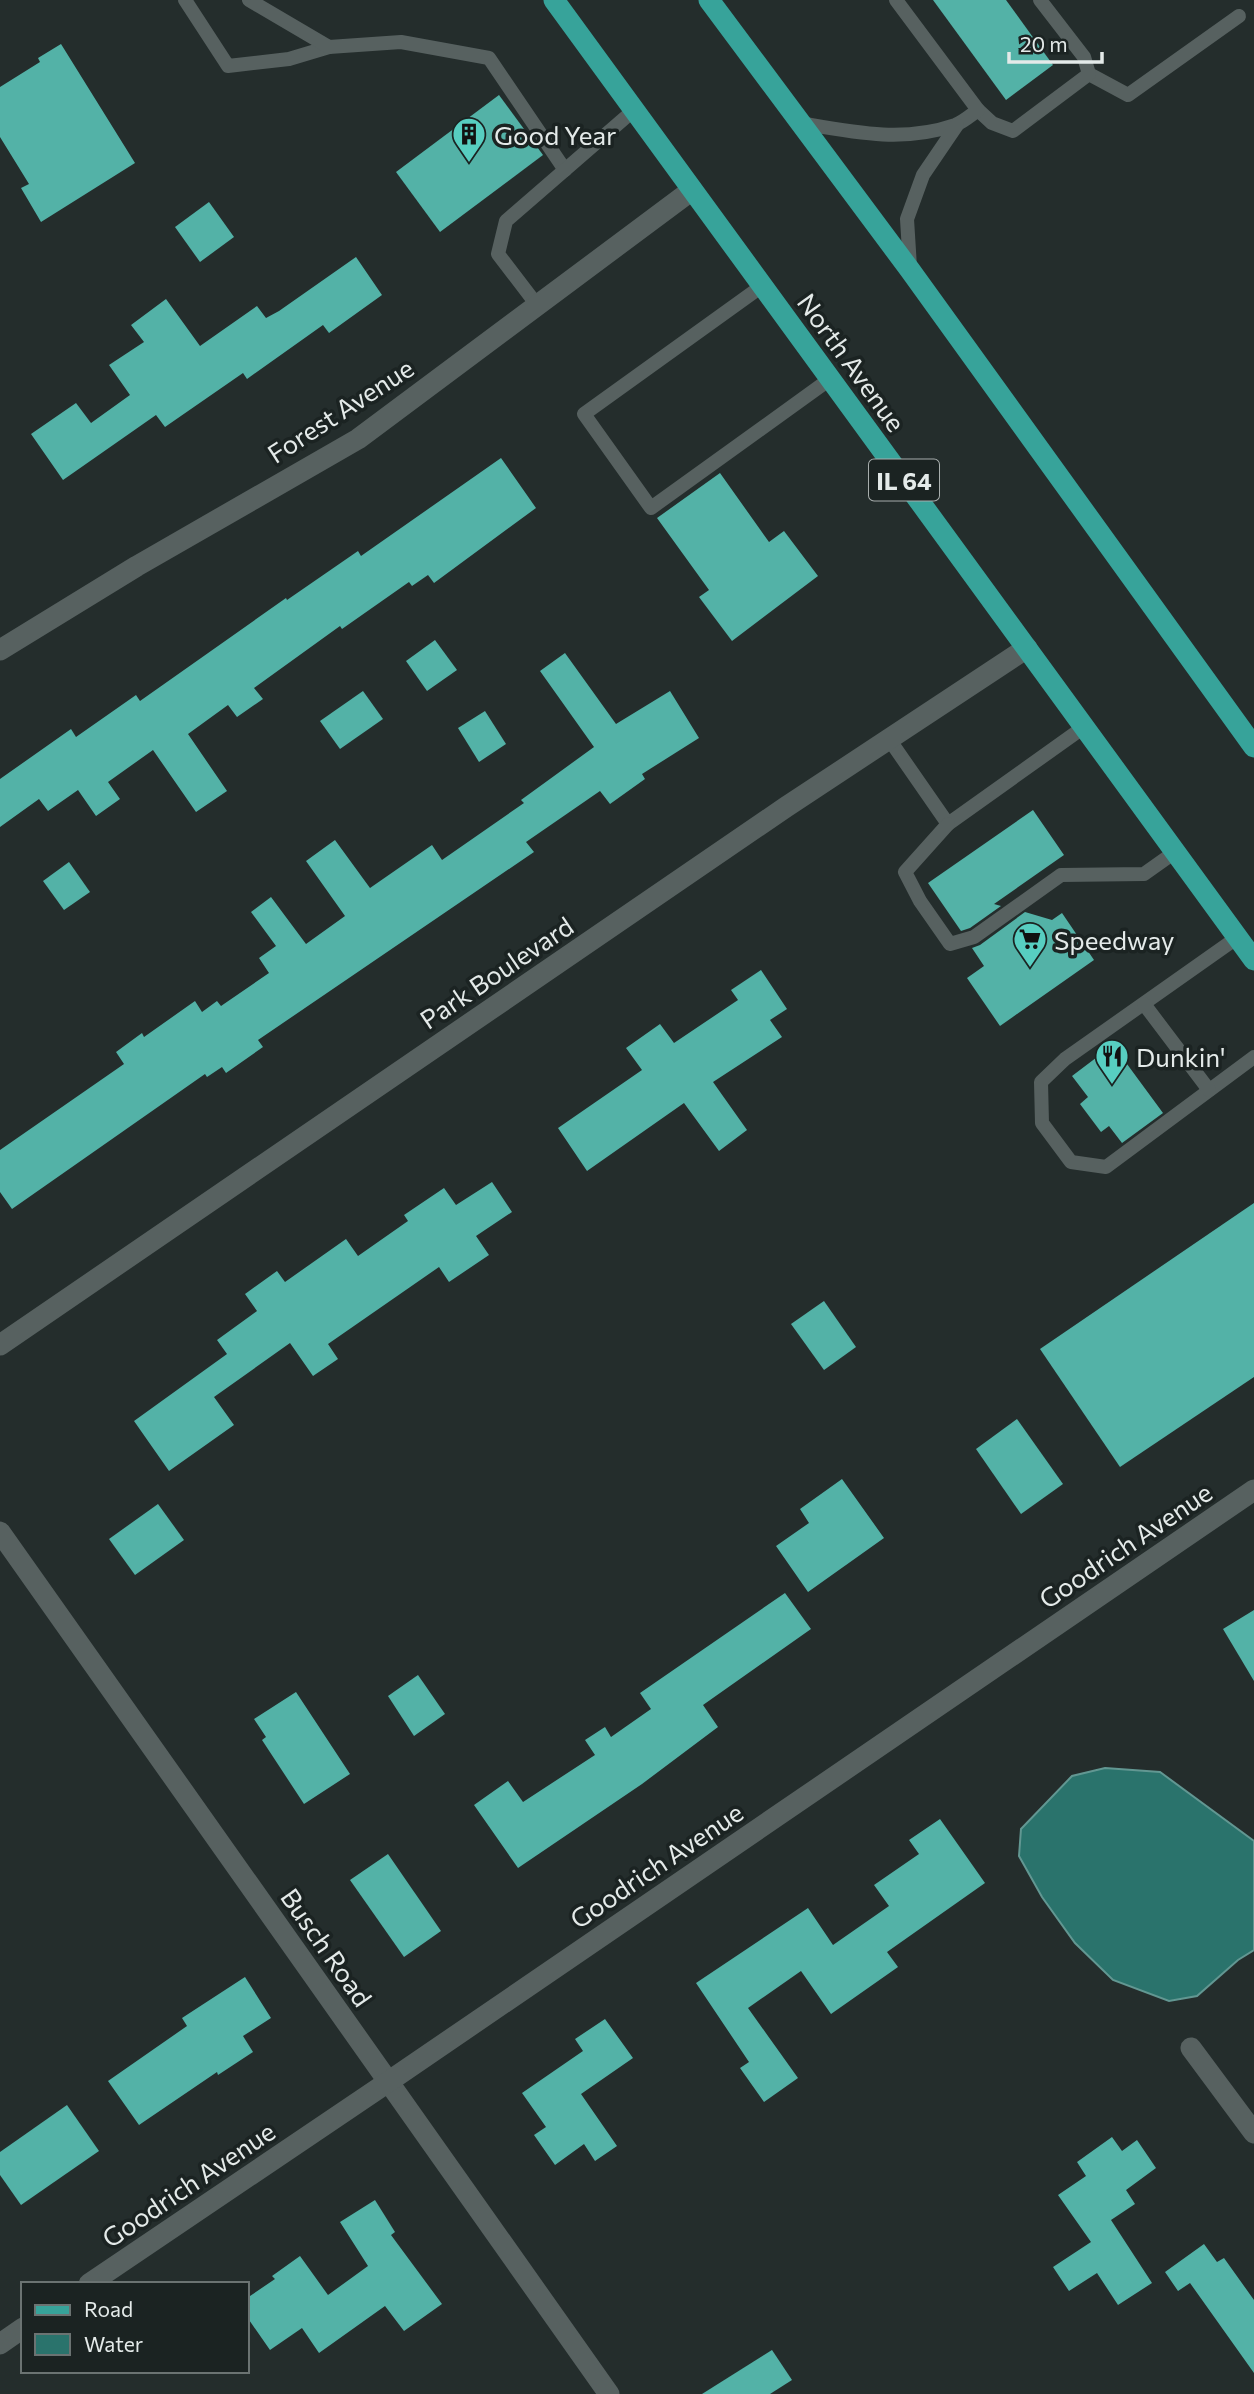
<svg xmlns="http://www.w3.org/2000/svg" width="1254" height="2394" viewBox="0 0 1254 2394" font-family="Commissioner,sans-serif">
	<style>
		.water { fill: #2a736c; stroke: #629792; stroke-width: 2 }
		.building { fill: #53b2a7 }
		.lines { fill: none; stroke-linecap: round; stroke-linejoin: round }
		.lane { stroke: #576160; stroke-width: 14 }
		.street { stroke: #576160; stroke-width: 21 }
		.primary { stroke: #37a39a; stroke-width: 21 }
		.labels { text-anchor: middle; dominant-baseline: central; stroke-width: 7; stroke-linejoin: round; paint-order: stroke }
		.shield { fill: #1b2322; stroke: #a8aead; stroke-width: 2 }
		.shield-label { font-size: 24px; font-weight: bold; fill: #e4eae9 }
		.poi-label { font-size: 26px; fill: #e4eae9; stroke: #1b2322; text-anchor: start }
		.street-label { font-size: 26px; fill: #e4eae9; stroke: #1b2322 }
	</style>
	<rect width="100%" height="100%" fill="#242d2c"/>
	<polygon class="water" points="1105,1768 1160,1772 1254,1841 1254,1950 1238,1960 1197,1996 1169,2001 1113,1980 1075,1943 1042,1897 1019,1856 1021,1829 1072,1776"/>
	<g class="building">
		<polygon points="933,0 1006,0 1053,65 1006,100"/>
		<polygon points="61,44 135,163 41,222 21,188 29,184 0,137 0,87 40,62 38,58"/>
		<polygon points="499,95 543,155 440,232 396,172"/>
		<polygon points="209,202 234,237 200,262 175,227"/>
		<polygon points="356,257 382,295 329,333 323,325 247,379 243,373 165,427 156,415 63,480 31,434 76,403 91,423 130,395 109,365 144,342 131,325 166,299 200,346 257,306 266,318 279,311"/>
		<polygon points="501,458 536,508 434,583 428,575 412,586 409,582 342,629 340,626 254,688 263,699 237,717 228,705 188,734 227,791 196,812 153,750 108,782 120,799 96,816 78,790 48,811 39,799 0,827 0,779 71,729 76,737 136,695 140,701 286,598 287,600 358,551 361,556"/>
		<polygon points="720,473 769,542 784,531 818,576 732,641 699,597 709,590 657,518"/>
		<polygon points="435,640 457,670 427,691 406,661"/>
		<polygon points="565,653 616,724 670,691 699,738 642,774 645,779 610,804 600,791 526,842 534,852 258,1040 263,1047 226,1073 222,1067 207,1077 205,1074 12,1209 0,1192 0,1150 124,1064 116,1052 142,1033 144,1037 195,1001 202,1012 217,1001 221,1006 269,973 259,958 276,946 251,912 271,897 306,944 345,916 306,861 335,840 370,888 432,845 442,860 524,803 521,800 594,747 540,671"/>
		<polygon points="363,691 383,719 340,749 320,721"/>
		<polygon points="485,711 506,744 479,762 458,728"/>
		<polygon points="1033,810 1064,855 994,904 1001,906 970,928 961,931 928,883"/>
		<polygon points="69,862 90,892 64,910 43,881"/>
		<polygon points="1025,912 1052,920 1062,913 1094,960 1000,1026 967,978 984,966 972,948 980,945"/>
		<polygon points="761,970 787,1009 770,1020 782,1037 713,1082 747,1130 719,1151 684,1103 587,1171 558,1128 642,1070 626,1048 660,1024 674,1043 738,1000 731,990"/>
		<polygon points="1113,1045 1163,1113 1122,1143 1109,1126 1101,1132 1080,1104 1088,1097 1072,1076"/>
		<polygon points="492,1182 512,1212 476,1236 489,1255 449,1282 439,1267 328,1344 338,1359 313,1376 290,1343 214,1397 234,1425 169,1471 134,1421 227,1354 217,1340 257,1311 245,1294 277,1271 285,1282 346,1239 358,1256 408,1221 404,1215 444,1188 456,1205"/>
		<polygon points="1254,1203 1254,1377 1120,1467 1040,1349"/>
		<polygon points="824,1301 856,1347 824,1370 791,1324"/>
		<polygon points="1017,1419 1063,1484 1021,1514 976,1449"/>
		<polygon points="842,1479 884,1538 808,1592 776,1546 809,1523 800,1509"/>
		<polygon points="158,1504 184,1540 135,1575 109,1539"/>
		<polygon points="785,1593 811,1629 703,1705 718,1727 642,1784 518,1868 474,1805 508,1781 523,1802 595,1755 585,1740 605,1727 611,1737 651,1709 640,1693"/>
		<polygon points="1254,1610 1254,1681 1223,1629"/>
		<polygon points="418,1675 445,1714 414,1736 388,1696"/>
		<polygon points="296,1692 350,1774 304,1804 262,1740 266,1737 254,1719"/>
		<polygon points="940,1819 985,1883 887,1952 898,1967 831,2014 801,1971 748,2008 798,2078 764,2102 740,2068 749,2062 696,1983 808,1908 833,1945 889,1906 874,1885 919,1854 909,1840"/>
		<polygon points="388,1854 441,1931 404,1957 350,1880"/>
		<polygon points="245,1977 271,2018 243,2036 253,2052 218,2075 217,2072 139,2125 108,2081 187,2026 182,2018"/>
		<polygon points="605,2019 633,2058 581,2094 617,2146 595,2161 584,2144 555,2165 534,2135 546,2127 522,2093 583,2051 575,2039"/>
		<polygon points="67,2105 99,2151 21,2205 0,2175 0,2152"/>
		<polygon points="1112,2137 1122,2151 1137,2140 1156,2168 1126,2190 1135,2204 1111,2220 1152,2283 1118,2305 1097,2273 1069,2291 1053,2267 1091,2242 1058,2195 1086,2176 1077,2162"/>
		<polygon points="375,2200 395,2232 391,2235 442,2304 404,2331 385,2306 319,2353 302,2328 270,2350 247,2317 247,2298 275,2279 272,2276 300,2256 328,2295 368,2266 340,2222"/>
		<polygon points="1204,2244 1217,2262 1224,2258 1254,2300 1254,2373 1190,2283 1178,2291 1165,2272"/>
		<polygon points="772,2350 792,2380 770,2394 702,2394"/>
	</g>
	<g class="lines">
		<g class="lane">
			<polyline points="185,0 228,66 289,59 329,47"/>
			<polyline points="249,0 329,47 401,42 489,58 565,170"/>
			<polyline points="1089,74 1128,95 1239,16"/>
			<polyline points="978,110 992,123 1013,131 1089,74 1084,57 1040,0"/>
			<path d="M 800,123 C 852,132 903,143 955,125 C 963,122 971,115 978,110 L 896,0"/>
			<polyline points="910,267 907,219 923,175 957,125"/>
			<polyline points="762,286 584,414 651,508 830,379"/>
			<polyline points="537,305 498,254 506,221 634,110"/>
			<polyline points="889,739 948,824 1084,727"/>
			<polyline points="948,824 905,872 920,901 950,944 974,937 1061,875 1144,874 1175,852"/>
			<polyline points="1238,937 1065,1059 1041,1082 1042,1123 1071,1162 1106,1167 1254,1057"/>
			<polyline points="1144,1004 1209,1090"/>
		</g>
		<g class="street">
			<polyline points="0,650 137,566 358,439 692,190"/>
			<polyline points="0,1345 786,807 1027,648"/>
			<polyline points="0,1532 609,2394"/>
			<polyline points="1191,2048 1254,2133"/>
			<polyline points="89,2284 388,2082 1254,1490"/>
			<polyline points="0,2344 23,2328"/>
		</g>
		<g class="primary">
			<polyline points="554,0 1254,960"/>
			<polyline points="709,0 910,270 1254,747"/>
		</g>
	</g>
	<defs>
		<symbol id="building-pin" viewBox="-11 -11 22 30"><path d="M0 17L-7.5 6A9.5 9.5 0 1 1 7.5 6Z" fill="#57cec1" stroke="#1b2322"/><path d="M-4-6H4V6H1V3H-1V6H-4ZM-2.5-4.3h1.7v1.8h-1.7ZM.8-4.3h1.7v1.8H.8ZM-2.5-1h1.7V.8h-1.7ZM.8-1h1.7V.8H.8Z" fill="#111"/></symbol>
		<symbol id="supermarket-pin" viewBox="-11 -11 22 30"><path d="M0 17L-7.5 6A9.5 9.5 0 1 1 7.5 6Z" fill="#57cec1" stroke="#1b2322"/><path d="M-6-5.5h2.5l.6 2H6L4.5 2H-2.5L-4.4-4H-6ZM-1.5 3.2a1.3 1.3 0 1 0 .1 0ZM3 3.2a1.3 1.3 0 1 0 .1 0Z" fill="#111"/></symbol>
		<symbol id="restaurant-pin" viewBox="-11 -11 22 30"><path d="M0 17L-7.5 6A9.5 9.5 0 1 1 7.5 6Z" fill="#57cec1" stroke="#1b2322"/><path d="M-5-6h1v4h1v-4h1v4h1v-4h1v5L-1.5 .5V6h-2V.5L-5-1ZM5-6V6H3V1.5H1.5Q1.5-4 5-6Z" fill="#111"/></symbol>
	</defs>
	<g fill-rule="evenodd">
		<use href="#building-pin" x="450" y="115" width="38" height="52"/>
		<use href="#supermarket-pin" x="1011" y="920" width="38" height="52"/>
		<use href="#restaurant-pin" x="1093" y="1037" width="38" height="52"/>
	</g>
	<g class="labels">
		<rect class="shield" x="869" y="459.5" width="70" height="41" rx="5"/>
		<g class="shield-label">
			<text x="904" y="480">IL 64</text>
		</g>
		<g class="poi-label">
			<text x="494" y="134">Good Year</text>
			<text x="1054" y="939">Speedway</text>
			<text x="1136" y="1056">Dunkin'</text>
		</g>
		<g class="street-label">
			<text transform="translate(852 362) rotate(54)">North Avenue</text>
			<text transform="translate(340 410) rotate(-33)">Forest Avenue</text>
			<text transform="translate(496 972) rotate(-34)">Park Boulevard</text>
			<text transform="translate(1125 1545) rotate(-34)">Goodrich Avenue</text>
			<text transform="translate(656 1865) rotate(-34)">Goodrich Avenue</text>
			<text transform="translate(327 1947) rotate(55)">Busch Road</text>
			<text transform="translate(188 2184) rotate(-34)">Goodrich Avenue</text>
		</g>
	</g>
	<rect x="21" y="2282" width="228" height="91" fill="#1b2322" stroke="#6b7372" stroke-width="2"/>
	<rect x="35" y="2305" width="35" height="10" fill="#37a39a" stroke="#6b7372" stroke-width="2"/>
	<text x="84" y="2317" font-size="21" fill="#e4eae9">Road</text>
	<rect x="35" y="2334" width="35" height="21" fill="#2a736c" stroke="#6b7372" stroke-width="2"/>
	<text x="84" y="2352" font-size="21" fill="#e4eae9">Water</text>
	<path d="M1009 52v10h93v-10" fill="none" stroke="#e4eae9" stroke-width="3.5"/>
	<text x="1020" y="52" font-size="21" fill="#e4eae9" stroke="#1b2322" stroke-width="5" paint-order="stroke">20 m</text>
</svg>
